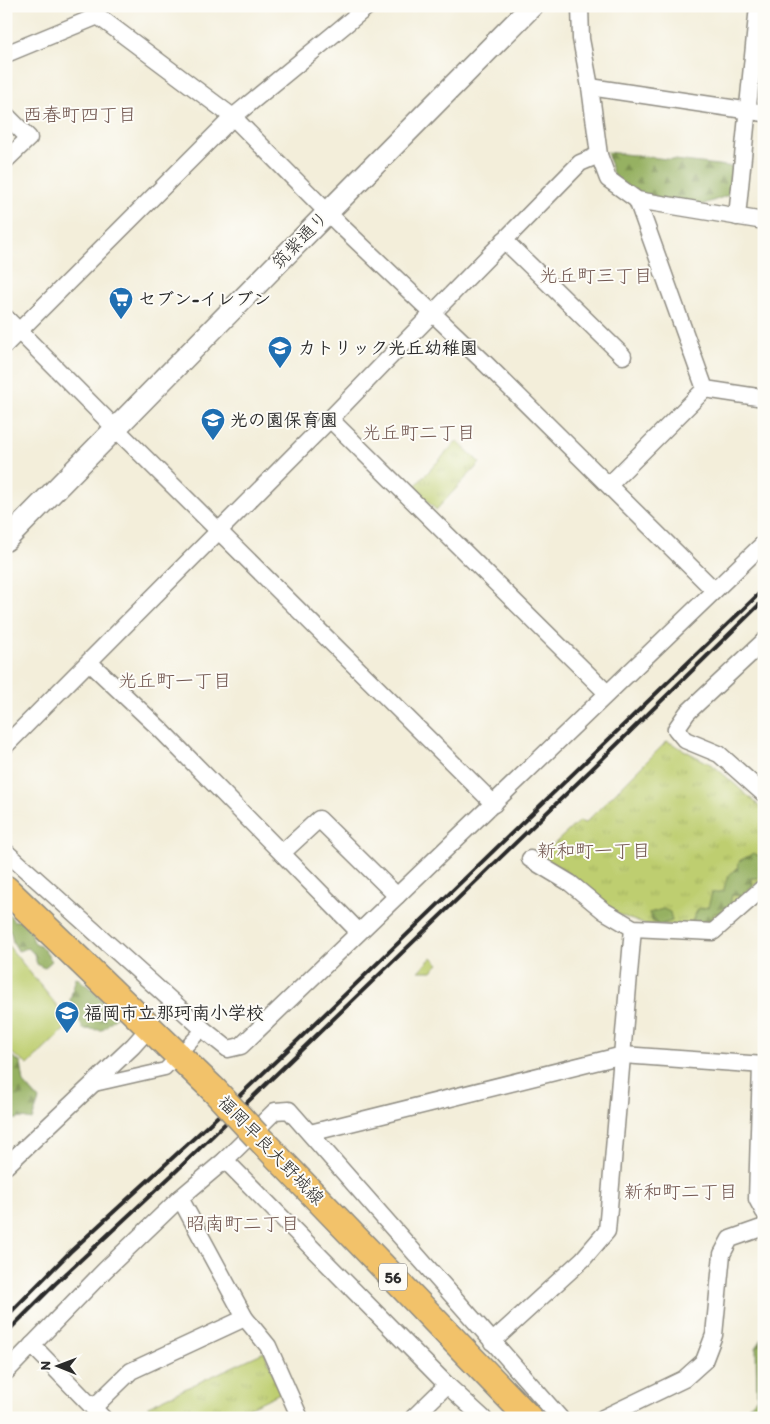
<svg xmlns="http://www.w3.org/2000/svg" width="770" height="1424" viewBox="0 0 770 1424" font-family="Itim,'Klee One',sans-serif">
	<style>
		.grass { fill: url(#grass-tufts); stroke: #747c4e }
		.forest { fill: url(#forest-firs); stroke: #606e46 }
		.garden { fill: #bece70; stroke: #747c4e }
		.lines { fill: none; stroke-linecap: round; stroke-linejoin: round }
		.pedestrian-casing { stroke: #8f8c82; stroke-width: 15 }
		.minor-casing { stroke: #8f8c82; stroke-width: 19 }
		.tertiary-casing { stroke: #8f8c82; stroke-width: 24 }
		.primary-casing { stroke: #8f8c82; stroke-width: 29 }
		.pedestrian { stroke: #fff; stroke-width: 12 }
		.minor { stroke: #fff; stroke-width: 16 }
		.tertiary { stroke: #fff; stroke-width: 21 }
		.primary { stroke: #f2c26a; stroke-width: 26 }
		.rail { stroke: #2b2b2b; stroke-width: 4 }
		.primary-bridge-casing { stroke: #8f8c82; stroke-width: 29; stroke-linecap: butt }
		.primary-bridge { stroke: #f2c26a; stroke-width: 26 }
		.labels { text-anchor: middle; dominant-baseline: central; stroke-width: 4; stroke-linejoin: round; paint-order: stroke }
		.shield { fill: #fdfcf7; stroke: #6a6a68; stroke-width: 1 }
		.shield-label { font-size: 16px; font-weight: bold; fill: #2b2b2b }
		.street-label { font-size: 18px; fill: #2b2b2b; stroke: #fdfcf7 }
		.poi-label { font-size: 18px; font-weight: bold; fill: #2b2b2b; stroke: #fdfcf7; text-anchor: start }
		.neighbourhood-label { font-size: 19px; fill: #725851; stroke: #fdfcf7 }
	</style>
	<defs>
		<pattern id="grass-tufts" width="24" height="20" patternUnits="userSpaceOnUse" patternTransform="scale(1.25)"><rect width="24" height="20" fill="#bece70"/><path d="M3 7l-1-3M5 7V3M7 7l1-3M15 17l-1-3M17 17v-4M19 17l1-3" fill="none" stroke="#a3b161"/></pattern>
		<pattern id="forest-firs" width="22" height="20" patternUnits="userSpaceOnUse" patternTransform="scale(1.25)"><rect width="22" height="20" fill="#96b162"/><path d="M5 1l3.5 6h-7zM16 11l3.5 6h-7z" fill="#7b9051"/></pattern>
	</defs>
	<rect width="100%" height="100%" fill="#fdfcf7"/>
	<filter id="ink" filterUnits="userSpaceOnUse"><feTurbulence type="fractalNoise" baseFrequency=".02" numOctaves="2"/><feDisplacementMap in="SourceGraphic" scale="10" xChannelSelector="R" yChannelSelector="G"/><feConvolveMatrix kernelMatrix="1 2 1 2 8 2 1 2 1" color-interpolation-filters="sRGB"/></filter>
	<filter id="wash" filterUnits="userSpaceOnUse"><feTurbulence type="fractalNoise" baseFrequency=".0096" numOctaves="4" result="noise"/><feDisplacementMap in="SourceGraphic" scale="20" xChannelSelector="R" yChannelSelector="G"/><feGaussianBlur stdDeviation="1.12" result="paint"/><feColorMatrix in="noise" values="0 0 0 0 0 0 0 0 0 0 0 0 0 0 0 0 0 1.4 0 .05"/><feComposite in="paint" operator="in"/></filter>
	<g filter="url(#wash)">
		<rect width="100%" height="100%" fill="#f3eeda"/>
		<g class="grass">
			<polygon points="457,441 480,463 436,510 414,487"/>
			<polygon points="667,741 714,766 764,810 764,877 712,926 643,924 612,912 539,858 579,821 585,823"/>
			<polygon points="432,957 439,964 432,971 419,971"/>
			<polygon points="264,1352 282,1392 228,1418 153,1418 148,1406"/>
		</g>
		<g class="forest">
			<polygon points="607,152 735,167 729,195 699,206 638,197 614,178"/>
			<path d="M 754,853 L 764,859 L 764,871 L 758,878 L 751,878 L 753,885 L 740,896 L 732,895 L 730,905 L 718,913 L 714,913 L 710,923 L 699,926 L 692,921 L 698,909 L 708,907 L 712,893 L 724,891 C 725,880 729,873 738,868 L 739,861 Z"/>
			<polygon points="663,909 670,912 672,921 659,925 652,921 649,913"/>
			<polygon points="6,910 14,921 25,920 35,944 42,947 52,961 44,968 37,964 34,954 28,948 18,951 13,942 11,933 6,927"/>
			<polygon points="76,977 95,992 116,1017 102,1030 83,1029 70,1000"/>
			<polygon points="6,1052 21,1063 24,1083 39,1100 32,1120 22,1118 6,1121"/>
			<polygon points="764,1336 764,1418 738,1418 757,1397 756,1348"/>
		</g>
		<polygon class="garden" points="6,943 71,1023 28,1065 6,1049"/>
	</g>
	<g filter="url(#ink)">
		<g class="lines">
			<defs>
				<polyline id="pedestrian" points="90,1086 165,1069 203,1029"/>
				<g id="minor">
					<polyline points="90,6 98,16 233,117 340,225 486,364 714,590"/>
					<polyline points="580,6 581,39 590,87 599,155 608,179 637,200 764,221"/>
					<polyline points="6,54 98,16"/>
					<polyline points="590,87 764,113"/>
					<polyline points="6,115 29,138 6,160"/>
					<polyline points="637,200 705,389 764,398"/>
					<polyline points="737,217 758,6"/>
					<polyline points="504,240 623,356"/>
					<polyline points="6,318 116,429 494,804"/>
					<polyline points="6,344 233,117 368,6"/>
					<polyline points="330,419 607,693"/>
					<polyline points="609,485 705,389"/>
					<polyline points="764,641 687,713 676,729 685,740 719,754 764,794"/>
					<polyline points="89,662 160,729 359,932"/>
					<polyline points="6,745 330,419 386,361 580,163 599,155"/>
					<polyline points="6,852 203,1029 228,1049 241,1046 764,543"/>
					<polyline points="282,853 319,819 397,896"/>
					<polyline points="530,859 570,883 604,911 633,928 713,932 764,887"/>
					<polyline points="761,1065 757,1199 764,1212"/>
					<polyline points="310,1133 623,1055 764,1065"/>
					<polyline points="225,1160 447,1385 413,1418"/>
					<polyline points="6,1166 133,1046 150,1027"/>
					<polyline points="180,1198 245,1318 268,1346 300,1418"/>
					<polyline points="492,1342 583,1259 607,1231 633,928"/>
					<polyline points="32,1345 103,1418"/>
					<polyline points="6,1372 105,1270 180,1198 225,1160 275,1111 289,1110 560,1418"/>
					<polyline points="447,1385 483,1418"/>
					<polyline points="93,1408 131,1371 245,1318"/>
					<polyline points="603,1418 684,1379 704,1361 714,1335 722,1254 730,1239 764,1227"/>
				</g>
				<polyline id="tertiary" points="6,540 328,212 532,6"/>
				<g id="primary">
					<polyline points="6,889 213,1089"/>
					<polyline points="257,1136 529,1418"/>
				</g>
			</defs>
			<use href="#pedestrian" class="pedestrian-casing"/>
			<use href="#minor" class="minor-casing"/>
			<use href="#tertiary" class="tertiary-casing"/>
			<use href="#primary" class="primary-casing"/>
			<use href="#pedestrian" class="pedestrian"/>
			<use href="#minor" class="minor"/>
			<use href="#tertiary" class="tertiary"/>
			<use href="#primary" class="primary"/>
			<g class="rail">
				<polyline points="6,1317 70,1252 217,1117 297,1041 764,589"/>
				<polyline points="6,1333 55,1284 172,1175 593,768 764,600"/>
			</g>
			<defs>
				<polyline id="primary-bridge" points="213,1089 257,1136"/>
			</defs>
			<use href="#primary-bridge" class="primary-bridge-casing"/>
			<use href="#primary-bridge" class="primary-bridge"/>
		</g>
	</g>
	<defs>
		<symbol id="supermarket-pin" viewBox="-11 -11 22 30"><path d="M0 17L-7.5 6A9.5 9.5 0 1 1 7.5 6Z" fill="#1f6fb2" stroke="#fdfcf7"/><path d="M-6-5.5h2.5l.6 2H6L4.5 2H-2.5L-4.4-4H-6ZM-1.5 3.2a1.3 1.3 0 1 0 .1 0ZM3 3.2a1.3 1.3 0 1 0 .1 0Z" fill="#fff"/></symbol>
		<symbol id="school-pin" viewBox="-11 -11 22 30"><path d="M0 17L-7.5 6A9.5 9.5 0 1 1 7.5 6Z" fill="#1f6fb2" stroke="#fdfcf7"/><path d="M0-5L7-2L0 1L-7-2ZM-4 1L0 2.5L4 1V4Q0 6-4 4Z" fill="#fff"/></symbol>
	</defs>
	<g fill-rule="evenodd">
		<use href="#supermarket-pin" x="107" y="285" width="28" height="38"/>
		<use href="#school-pin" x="266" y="334" width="28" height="38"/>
		<use href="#school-pin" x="199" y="406" width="28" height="38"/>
		<use href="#school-pin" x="53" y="999" width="28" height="38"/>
	</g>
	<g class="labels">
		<rect class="shield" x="379" y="1263.5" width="28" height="27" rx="4"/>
		<g class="shield-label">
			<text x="393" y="1277">56</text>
		</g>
		<g class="street-label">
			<text transform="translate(300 240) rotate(-46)">筑紫通り</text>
			<text transform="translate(271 1150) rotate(46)">福岡早良大野城線</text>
		</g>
		<g class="poi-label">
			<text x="138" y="299">セブン-イレブン</text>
			<text x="298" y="348">カトリック光丘幼稚園</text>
			<text x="230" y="420">光の園保育園</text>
			<text x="84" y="1013">福岡市立那珂南小学校</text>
		</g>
		<g class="neighbourhood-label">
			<text x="80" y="114">西春町四丁目</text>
			<text x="596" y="275">光丘町三丁目</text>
			<text x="419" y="432">光丘町二丁目</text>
			<text x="175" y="680">光丘町一丁目</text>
			<text x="594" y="850">新和町一丁目</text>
			<text x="681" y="1191">新和町二丁目</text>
			<text x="243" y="1223">昭南町二丁目</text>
		</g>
	</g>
	<rect width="770" height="1424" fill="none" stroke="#fdfcf7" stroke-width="25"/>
	<g transform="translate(58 1366) rotate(271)" stroke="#fdfcf7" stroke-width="4" paint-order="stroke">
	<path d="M0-4L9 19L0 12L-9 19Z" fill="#2b2b2b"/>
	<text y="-8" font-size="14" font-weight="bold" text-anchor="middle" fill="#2b2b2b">N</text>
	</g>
</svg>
